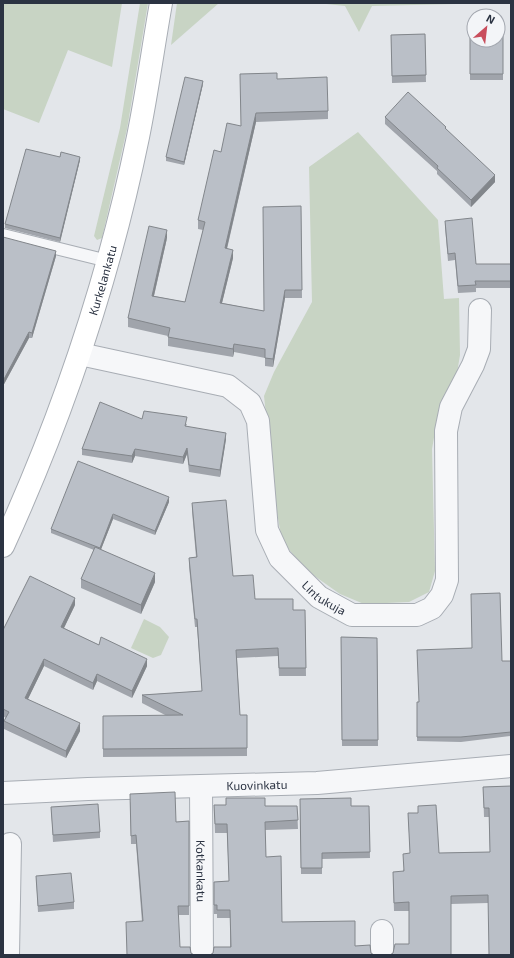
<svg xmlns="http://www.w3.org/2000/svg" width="514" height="958" viewBox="0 0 514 958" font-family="'Exo 2',sans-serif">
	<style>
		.green { fill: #c8d4c4 }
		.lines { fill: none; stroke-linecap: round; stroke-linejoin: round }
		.lane-casing { stroke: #a8adb4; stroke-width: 14 }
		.street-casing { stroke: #a8adb4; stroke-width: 24 }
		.secondary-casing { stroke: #a8adb4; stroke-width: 24 }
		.lane { stroke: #f6f7f9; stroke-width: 12 }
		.street { stroke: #f6f7f9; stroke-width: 22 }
		.secondary { stroke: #fff; stroke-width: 22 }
		.wall { fill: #a0a4ab }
		.shaded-wall { fill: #82868b }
		.building { fill: #babfc7; stroke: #82868b }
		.labels { text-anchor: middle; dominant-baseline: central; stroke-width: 3.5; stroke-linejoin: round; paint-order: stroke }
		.street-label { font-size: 12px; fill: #2b3342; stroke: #f3f5f8 }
	</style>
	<rect width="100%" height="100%" fill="#e3e6ea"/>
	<g class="green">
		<polygon points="3,3 122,3 112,67 68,50 39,123 3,109"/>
		<polygon points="140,3 148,3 127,129 102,238 97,240 94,236 120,128"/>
		<polygon points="177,3 219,3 171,45"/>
		<polygon points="317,3 498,3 372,6 359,32 345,6"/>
		<polygon points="358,132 438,220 444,299 459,298 460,355 457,373 439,409 432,449 435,571 429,592 409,602 364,604 340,594 306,570 282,541 275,501 264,396 274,372 312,302 309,167"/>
		<polygon points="144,619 160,627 169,637 161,655 153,658 131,648"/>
	</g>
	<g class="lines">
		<defs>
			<polyline id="lane" points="3,235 108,261"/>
			<g id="street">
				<path id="s1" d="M 80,354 L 228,386 L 250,403 L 258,421 L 267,530 L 280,558 L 319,597 L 352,615 L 417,615 L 432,608 L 442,595 L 447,580 L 446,431 L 451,407 L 473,365 L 479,349 L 480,310"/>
				<path id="s2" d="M 201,787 L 202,955"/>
				<path id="s3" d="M 3,793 L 88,789 L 317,783 L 511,766"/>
				<polyline points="382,931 382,955"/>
				<polyline points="8,955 10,844"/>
			</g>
			<g id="secondary">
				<path id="s4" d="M 3,546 C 63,415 109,278 138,137 C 147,93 153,48 161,3"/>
			</g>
		</defs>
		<use href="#lane" class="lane-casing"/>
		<use href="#street" class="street-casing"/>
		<use href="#secondary" class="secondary-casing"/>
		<use href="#lane" class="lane"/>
		<use href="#street" class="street"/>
		<use href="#secondary" class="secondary"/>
	</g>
	<g class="wall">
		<rect x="470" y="32" width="33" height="48"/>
		<polygon points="425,34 426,82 392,83 391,35"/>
		<polygon points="277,79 328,111 328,119 256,122 227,249 233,258 222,303 264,311 301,206 302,298 285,298 273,367 265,366 265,358 234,352 233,357 168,346 168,336 128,327 128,318 167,238 154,296 185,302 203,230 198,229 198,220 221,152"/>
		<polygon points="203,84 184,165 166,161 166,157"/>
		<polygon points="385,117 446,130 495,182 471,207 437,174 437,171 385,124"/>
		<polygon points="60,157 80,160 60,242 5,228 5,224"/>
		<polygon points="445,221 476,264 511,264 511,288 476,288 476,292 458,293 455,260 448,261 445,227"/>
		<polygon points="3,237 56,256 32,338 29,338 3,386"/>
		<polygon points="142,419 187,424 186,426 226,439 220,477 189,472 187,454 183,464 135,456 132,463 82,455 82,449"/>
		<polygon points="169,502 155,535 113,519 101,549 155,582 141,614 81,588 81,579 94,550 51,533 51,529"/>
		<polygon points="192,503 233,576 255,599 293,610 305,610 306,676 279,676 278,656 237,658 240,715 247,715 247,756 103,757 103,716 167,716 142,703 142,695 202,691 197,627 195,627 189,566 189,558 196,557 192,511"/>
		<polygon points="75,605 64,628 99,645 147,666 132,698 97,681 93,690 44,666 28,699 80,731 66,758 4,729 4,721 6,718 3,716 3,630"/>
		<polygon points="341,637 377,638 378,746 342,746"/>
		<polygon points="502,661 511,661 511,736 461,742 417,741 417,702 419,702"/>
		<polygon points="511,786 488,903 451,904 409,944 409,911 394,911 393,880 403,871 410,853 408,813 418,813 418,806 439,853 490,852 489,817 484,817 483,787"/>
		<polygon points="300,799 351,806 369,806 370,858 322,859 322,874 301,874"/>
		<polygon points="130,802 176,822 189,821 189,915 179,915 127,955 142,922 136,844 131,844"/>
		<polygon points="214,805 265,806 297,806 298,829 265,830 266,857 282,922 355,946 371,953 230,947 230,918 217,918 217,914 214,914 214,882 229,881 227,833 215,833"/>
		<polygon points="51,807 100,832 100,838 53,842"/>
		<polygon points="36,876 74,902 74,909 38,912"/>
	</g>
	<g class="shaded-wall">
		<polygon points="203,81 203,84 184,165 184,162"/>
		<polygon points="256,113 256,122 225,256 225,248"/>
		<polygon points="80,157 80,160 60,242 60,238"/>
		<polygon points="495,175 495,182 471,207 471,200"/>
		<polygon points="167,230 167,238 152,304 152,296"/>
		<polygon points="233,250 233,258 220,311 220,303"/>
		<polygon points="56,251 56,256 32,338 32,333"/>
		<polygon points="285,290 285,298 273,367 273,359"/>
		<polygon points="29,332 29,338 3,386 3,381"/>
		<polygon points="234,344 234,352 233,357 233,349"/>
		<polygon points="226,433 226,439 220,477 220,470"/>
		<polygon points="187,448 187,454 183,464 183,457"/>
		<polygon points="135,449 135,456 132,463 132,456"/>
		<polygon points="169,497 169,502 155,535 155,531"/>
		<polygon points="113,514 113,519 100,552 100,548"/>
		<polygon points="155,573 155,582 141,614 141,605"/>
		<polygon points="75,598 75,605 61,634 61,627"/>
		<polygon points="44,659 44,666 25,705 25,698"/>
		<polygon points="147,659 147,666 132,698 132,691"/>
		<polygon points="97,674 97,681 93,690 93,683"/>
		<polygon points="80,723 80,731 66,758 66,751"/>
	</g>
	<g class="building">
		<polygon points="470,32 474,32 474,40 498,40 498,32 503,32 503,74 470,74"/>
		<polygon points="425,34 426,75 392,76 391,35"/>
		<polygon points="277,73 277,79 327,77 328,111 256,113 225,248 233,250 220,303 264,311 263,207 301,206 302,290 285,290 273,359 265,358 265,349 234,344 233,349 168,337 170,328 128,318 149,226 167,230 152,296 185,302 205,222 198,220 214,150 221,152 227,123 241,126 240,74"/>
		<polygon points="185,77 203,81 184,162 166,157"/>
		<polygon points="408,92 446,127 445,128 495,175 471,200 437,168 438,166 385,117"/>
		<polygon points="26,149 60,157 61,152 80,157 60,238 5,224"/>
		<polygon points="472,218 476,264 511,264 511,281 475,281 476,285 458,286 455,253 448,254 445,221"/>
		<polygon points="3,237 56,251 32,333 29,332 3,381"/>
		<polygon points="100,402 142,419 144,411 187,417 185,426 226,433 220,470 189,465 187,448 183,457 135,449 132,456 82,449"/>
		<polygon points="78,461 169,497 155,531 113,514 100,548 51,529"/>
		<polygon points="226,500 233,576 253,575 255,599 293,599 293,610 305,610 306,668 279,668 278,648 236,650 240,715 247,715 247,748 103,749 103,716 183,715 142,695 202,691 197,619 195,619 189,558 197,557 192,503"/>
		<polygon points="95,547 155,573 141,605 81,579"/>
		<polygon points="30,576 75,598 61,627 99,645 101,637 147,659 132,691 97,674 93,683 44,659 25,698 80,723 66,751 4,721 9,712 3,709 3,630"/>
		<polygon points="500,593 502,661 511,661 511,732 461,737 417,737 417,702 419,702 417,650 472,648 471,594"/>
		<polygon points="341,637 377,638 378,740 342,740"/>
		<polygon points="511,786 511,955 489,955 488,895 451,896 451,955 390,955 393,953 395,944 409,944 409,902 394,903 393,872 404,871 403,854 410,853 408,813 418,813 418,806 436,805 439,853 490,852 489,808 484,808 483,787"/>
		<polygon points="175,792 176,822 189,821 189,906 178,906 180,947 190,947 191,953 194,955 127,955 126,922 143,921 136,835 131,836 130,794"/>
		<polygon points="226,798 265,798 265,806 297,806 298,820 265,822 266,857 281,856 282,922 355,921 355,946 370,945 371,953 374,955 210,955 213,953 214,947 231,947 230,910 217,910 217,905 214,905 214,882 229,881 227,824 215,824 214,805 226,805"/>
		<polygon points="351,798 351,806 369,806 370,852 322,853 322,868 301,868 300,799"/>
		<polygon points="98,804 100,832 53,835 51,807"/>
		<polygon points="71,873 74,902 38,906 36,876"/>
	</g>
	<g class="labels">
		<g class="street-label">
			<text stroke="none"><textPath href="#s4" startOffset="284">Kurkelankatu</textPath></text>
			<text stroke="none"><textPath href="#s1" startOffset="399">Lintukuja</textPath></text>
			<text stroke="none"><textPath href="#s3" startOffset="254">Kuovinkatu</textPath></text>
			<text stroke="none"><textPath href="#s2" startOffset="84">Kotkankatu</textPath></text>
		</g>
	</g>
	<rect width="514" height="958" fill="none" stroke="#2b3342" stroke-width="8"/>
	<g transform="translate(486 28) rotate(28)"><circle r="19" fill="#f3f5f8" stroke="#a3a7af"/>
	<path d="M0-3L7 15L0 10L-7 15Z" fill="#c94e5d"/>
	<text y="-6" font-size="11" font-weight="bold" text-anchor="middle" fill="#2b3342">N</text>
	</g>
</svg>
